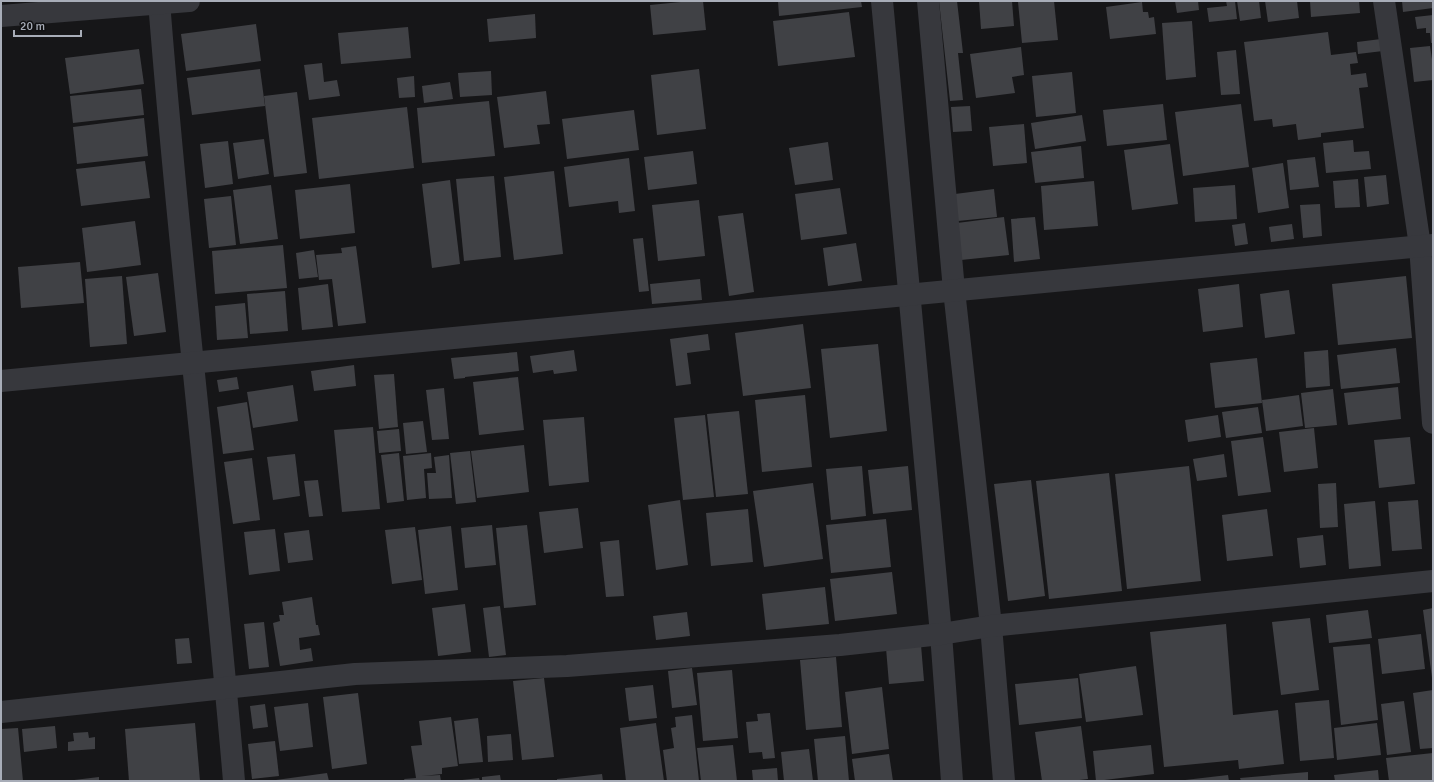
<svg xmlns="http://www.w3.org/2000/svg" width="1434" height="782" viewBox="0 0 1434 782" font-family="Signika,sans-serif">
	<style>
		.building { fill: #404145 }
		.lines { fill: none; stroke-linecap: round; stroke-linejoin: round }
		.minor { stroke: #37383d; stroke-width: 22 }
	</style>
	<rect width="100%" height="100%" fill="#161618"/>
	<g class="building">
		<polygon points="691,1 703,1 706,30 653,35 650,5"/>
		<polygon points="778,1 861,1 862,7 779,16"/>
		<polygon points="939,1 957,1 963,53 958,53 963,100 950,101"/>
		<polygon points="979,1 1012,1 1014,26 981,29"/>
		<polygon points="1025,1 1054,1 1058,40 1022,43 1018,2"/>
		<polygon points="1175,1 1198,1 1199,10 1177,13"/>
		<polygon points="1226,1 1235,1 1237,19 1209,22 1207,8 1227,6"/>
		<polygon points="1237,1 1259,1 1261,18 1240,21"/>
		<polygon points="1265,1 1297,1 1299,18 1268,22"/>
		<polygon points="1310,1 1359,1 1360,13 1311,17"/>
		<polygon points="1402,1 1433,1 1433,8 1403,12"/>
		<polygon points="1142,2 1143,12 1148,12 1149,18 1154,17 1156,34 1110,39 1106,7"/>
		<polygon points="849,12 855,57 778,66 773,21"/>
		<polygon points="535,14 536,38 489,42 487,19"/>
		<polygon points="1433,15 1433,43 1431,43 1430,33 1426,33 1426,28 1417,29 1415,17"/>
		<polygon points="1192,21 1196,77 1166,80 1162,23"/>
		<polygon points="256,24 261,61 186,71 181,34"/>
		<polygon points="408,27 411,58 341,64 338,33"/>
		<polygon points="1328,32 1331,55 1356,52 1358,63 1350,64 1351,75 1366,73 1368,87 1359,88 1364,128 1321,133 1321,137 1298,140 1296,124 1273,127 1272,119 1254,121 1244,42"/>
		<polygon points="1381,39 1383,51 1358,54 1357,42"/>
		<polygon points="1430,46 1433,66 1433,80 1414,82 1410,48"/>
		<polygon points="1021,47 1024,75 1012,77 1015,93 976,98 970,54"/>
		<polygon points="139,49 144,84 70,94 65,58"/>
		<polygon points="1236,50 1240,94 1221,95 1217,52"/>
		<polygon points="322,63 324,82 337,80 340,96 309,100 304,65"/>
		<polygon points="260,69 265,106 192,115 187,78"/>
		<polygon points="699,69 706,129 657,135 651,75"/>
		<polygon points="491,71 492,95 460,97 458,73"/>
		<polygon points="1072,72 1076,113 1036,117 1032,76"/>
		<polygon points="414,76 415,97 399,98 397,78"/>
		<polygon points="450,82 453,99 424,103 422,86"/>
		<polygon points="141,89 144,115 73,123 70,96"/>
		<polygon points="546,91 550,124 537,125 540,144 504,148 497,97"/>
		<polygon points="297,92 307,173 274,177 264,96"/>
		<polygon points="489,101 495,156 422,163 417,108"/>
		<polygon points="1163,104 1167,140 1107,146 1103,110"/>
		<polygon points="1241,104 1249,167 1183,176 1175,112"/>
		<polygon points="970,106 972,131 953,132 951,107"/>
		<polygon points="407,107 414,168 319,179 312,118"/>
		<polygon points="634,110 639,150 567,159 562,119"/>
		<polygon points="1082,115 1086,141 1035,149 1031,123"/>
		<polygon points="144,118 148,156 77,164 73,127"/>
		<polygon points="1024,124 1027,163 993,166 989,127"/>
		<polygon points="264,139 269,174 238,179 233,143"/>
		<polygon points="1353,140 1354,152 1369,151 1371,169 1326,173 1323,143"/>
		<polygon points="228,141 233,184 205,188 200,144"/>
		<polygon points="828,142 833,180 795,185 789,148"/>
		<polygon points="1170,144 1178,204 1132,210 1124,150"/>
		<polygon points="1081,146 1084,178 1035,183 1031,152"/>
		<polygon points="693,151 697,184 648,190 644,157"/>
		<polygon points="1315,157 1319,187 1290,190 1287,160"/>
		<polygon points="629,158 635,211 619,213 618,201 569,207 564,167"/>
		<polygon points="145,161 150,198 81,206 76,169"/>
		<polygon points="1283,163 1289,208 1258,213 1252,168"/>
		<polygon points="554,171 563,254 514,260 504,177"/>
		<polygon points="1386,175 1389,204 1367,207 1364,177"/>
		<polygon points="494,176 501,257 464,261 456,179"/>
		<polygon points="1358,179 1360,207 1335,208 1333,181"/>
		<polygon points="450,180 460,264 432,268 422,184"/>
		<polygon points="1094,181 1098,226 1044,230 1041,186"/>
		<polygon points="350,184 355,233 300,239 295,190"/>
		<polygon points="271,185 278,239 240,244 233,190"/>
		<polygon points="1235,185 1237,219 1195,222 1193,188"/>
		<polygon points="840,188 847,234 801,240 795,194"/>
		<polygon points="994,189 997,217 958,221 955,194"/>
		<polygon points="231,196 236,245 209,248 204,199"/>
		<polygon points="699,200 705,256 658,261 652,205"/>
		<polygon points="1320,204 1322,236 1303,238 1300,205"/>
		<polygon points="743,213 754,292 729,296 718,216"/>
		<polygon points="1004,217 1009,255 961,260 957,223"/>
		<polygon points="1035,217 1040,259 1014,262 1011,219"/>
		<polygon points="135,221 141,265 87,272 82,228"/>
		<polygon points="1245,223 1248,244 1235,246 1232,225"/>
		<polygon points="1292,224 1294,239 1271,242 1269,227"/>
		<polygon points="643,238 649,291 639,292 633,239"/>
		<polygon points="856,243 862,281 828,286 823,248"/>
		<polygon points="283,245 287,288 215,294 212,251"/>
		<polygon points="356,246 366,323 338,326 332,279 319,280 316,255 342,253 341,248"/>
		<polygon points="314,250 318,277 299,279 296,253"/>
		<polygon points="80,262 84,303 21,308 18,267"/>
		<polygon points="158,273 166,332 134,336 126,277"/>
		<polygon points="122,276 127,344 90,347 85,279"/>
		<polygon points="1406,276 1412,338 1338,345 1332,284"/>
		<polygon points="700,279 702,300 652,304 650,284"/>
		<polygon points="328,284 333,327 302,330 298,288"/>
		<polygon points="1239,284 1243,327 1203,332 1198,289"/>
		<polygon points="1289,290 1295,334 1265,338 1260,294"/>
		<polygon points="285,291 288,331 250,334 247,294"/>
		<polygon points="245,303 248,338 217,340 215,306"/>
		<polygon points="803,324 811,388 743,396 735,333"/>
		<polygon points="708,334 710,350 687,353 691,384 676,386 670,339"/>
		<polygon points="878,344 887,431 830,438 821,349"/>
		<polygon points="1396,348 1400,383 1341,389 1337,355"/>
		<polygon points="574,350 577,371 554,374 553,370 533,373 530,356"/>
		<polygon points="1328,350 1330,386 1306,388 1304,352"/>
		<polygon points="517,352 519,371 465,377 465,378 454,379 451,358"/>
		<polygon points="1257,358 1262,403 1215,408 1210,363"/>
		<polygon points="354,365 356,386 314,391 311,371"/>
		<polygon points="394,374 398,427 379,429 374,375"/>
		<polygon points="237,377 239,389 219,392 217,380"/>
		<polygon points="518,377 524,430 479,435 473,382"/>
		<polygon points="293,385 298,421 253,428 247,392"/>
		<polygon points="1398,387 1401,419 1348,425 1344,393"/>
		<polygon points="444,388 449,439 432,440 426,390"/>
		<polygon points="1333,389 1337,425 1305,428 1301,393"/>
		<polygon points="805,395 812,467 762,472 755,400"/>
		<polygon points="1299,395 1303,426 1266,431 1262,400"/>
		<polygon points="247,402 254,450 223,454 217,407"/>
		<polygon points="1258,407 1262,433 1226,438 1222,412"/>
		<polygon points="739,411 748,494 716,497 707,414"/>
		<polygon points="705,415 714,497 683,500 674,418"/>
		<polygon points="1218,415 1221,437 1188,442 1185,420"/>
		<polygon points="584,417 589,482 549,486 543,420"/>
		<polygon points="423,421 427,452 406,454 403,423"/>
		<polygon points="373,427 380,509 342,512 334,430"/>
		<polygon points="1314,428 1318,468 1284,472 1279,432"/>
		<polygon points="399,429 401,451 379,453 377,431"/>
		<polygon points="1263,437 1271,492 1238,496 1231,441"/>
		<polygon points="1410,437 1415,484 1379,488 1374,440"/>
		<polygon points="524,445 529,492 477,498 471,451"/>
		<polygon points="470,451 476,502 456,504 450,453"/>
		<polygon points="399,453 404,501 387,503 381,455"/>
		<polygon points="431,453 432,468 424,469 426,498 407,500 403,456"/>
		<polygon points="295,454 300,496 273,500 267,457"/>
		<polygon points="1224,454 1227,477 1197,481 1193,459"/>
		<polygon points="449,455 452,498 429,499 427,473 436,473 434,457"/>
		<polygon points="252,458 260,520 233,524 224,462"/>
		<polygon points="862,466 866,516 831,520 826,469"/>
		<polygon points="908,466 912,510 873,514 868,470"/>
		<polygon points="1189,466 1201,581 1127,589 1115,474"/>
		<polygon points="1109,473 1122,591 1049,599 1036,481"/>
		<polygon points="318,480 323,516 309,517 304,481"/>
		<polygon points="1031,480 1045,596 1008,601 994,484"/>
		<polygon points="813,483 823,559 764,567 753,491"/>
		<polygon points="1336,483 1338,527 1320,528 1318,484"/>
		<polygon points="680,500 688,565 656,570 648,505"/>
		<polygon points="1418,500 1422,549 1392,551 1388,502"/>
		<polygon points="1375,501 1381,566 1349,569 1344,504"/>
		<polygon points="578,508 583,548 544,553 539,512"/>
		<polygon points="748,509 753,562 711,566 706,513"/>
		<polygon points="1267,509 1273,556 1227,561 1222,515"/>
		<polygon points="886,519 891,567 831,573 826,525"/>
		<polygon points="492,525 496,565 465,568 461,528"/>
		<polygon points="527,525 536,605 504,608 496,528"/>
		<polygon points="451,526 458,590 425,594 418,530"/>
		<polygon points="415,527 422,580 392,584 385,530"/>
		<polygon points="275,529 280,571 249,575 244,532"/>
		<polygon points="309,530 313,560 288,563 284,533"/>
		<polygon points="1323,535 1326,565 1300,568 1297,538"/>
		<polygon points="619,540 624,596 606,597 600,542"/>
		<polygon points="892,572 897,614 835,621 830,579"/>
		<polygon points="825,587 829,624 766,630 762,594"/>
		<polygon points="312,597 316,625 318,625 320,635 299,638 300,650 311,648 313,661 280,666 273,623 280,621 279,615 284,615 282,602"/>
		<polygon points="465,604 471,652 438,656 432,608"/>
		<polygon points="500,606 506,655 489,657 483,608"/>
		<polygon points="1433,608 1433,678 1432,678 1423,610"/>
		<polygon points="1368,610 1372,638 1329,643 1326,615"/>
		<polygon points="687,612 690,636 656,640 653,616"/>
		<polygon points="1310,618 1319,690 1281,695 1272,622"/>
		<polygon points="264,622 269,667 249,669 244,624"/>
		<polygon points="1226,624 1233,715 1278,710 1284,764 1239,769 1238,760 1164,767 1150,632"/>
		<polygon points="1421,634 1425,669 1382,674 1378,639"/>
		<polygon points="189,638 192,663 177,664 175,639"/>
		<polygon points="1370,644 1378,720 1341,725 1333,647"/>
		<polygon points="921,645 924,681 889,684 886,648"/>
		<polygon points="836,657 842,727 806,730 800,660"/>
		<polygon points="1136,666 1143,715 1086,722 1079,674"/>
		<polygon points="692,668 697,705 672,708 668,671"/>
		<polygon points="732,670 738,738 703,741 697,673"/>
		<polygon points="544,678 554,757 522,760 513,681"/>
		<polygon points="1078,678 1082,718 1019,725 1015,684"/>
		<polygon points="653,685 657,718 629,721 625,688"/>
		<polygon points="882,687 889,749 852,754 845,692"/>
		<polygon points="1433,690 1433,748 1420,749 1413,693"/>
		<polygon points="358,693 367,764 332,769 323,697"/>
		<polygon points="1329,700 1334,758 1300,761 1295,703"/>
		<polygon points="1404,701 1411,752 1387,755 1381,704"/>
		<polygon points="308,703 313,747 280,751 274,707"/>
		<polygon points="265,704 268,727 253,729 250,706"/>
		<polygon points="770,713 775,758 763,759 762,752 749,753 746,722 758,721 757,714"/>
		<polygon points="692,715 699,781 667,781 663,750 674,748 671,728 676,727 675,717"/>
		<polygon points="451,717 458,766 442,768 442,774 422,776 440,775 441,781 405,781 404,779 416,778 411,746 422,745 419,721"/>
		<polygon points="478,718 483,762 459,764 454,721"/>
		<polygon points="195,723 200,781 129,781 125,729"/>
		<polygon points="656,723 664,781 626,781 620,728"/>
		<polygon points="1377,723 1381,755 1337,760 1334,728"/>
		<polygon points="55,726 57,748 24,752 22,729"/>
		<polygon points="1081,726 1088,779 1071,781 1042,781 1035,732"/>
		<polygon points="18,728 23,781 1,781 1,729"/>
		<polygon points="88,732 89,738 95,737 95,749 68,751 68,742 74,741 73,733"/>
		<polygon points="511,734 513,760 488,762 487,736"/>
		<polygon points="845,736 849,781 818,781 814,739"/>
		<polygon points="275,741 279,776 252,779 248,744"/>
		<polygon points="733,745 737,781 701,781 697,748"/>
		<polygon points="1151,745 1154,774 1096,781 1093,751"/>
		<polygon points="809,749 813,781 784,781 781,752"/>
		<polygon points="1433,753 1433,781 1389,781 1386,758"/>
		<polygon points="889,754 893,781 855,781 852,759"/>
		<polygon points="777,768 778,781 753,781 752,770"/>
		<polygon points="1378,770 1379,781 1335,781 1334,775"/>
		<polygon points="1308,772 1308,781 1241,781 1240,778"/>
		<polygon points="327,773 329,781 276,781 276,780"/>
		<polygon points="602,774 603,781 557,781 557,779"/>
		<polygon points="500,775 501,781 482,781 482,777"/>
		<polygon points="1228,775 1229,781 1185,781 1185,780"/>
		<polygon points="99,777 99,781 74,781 74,780"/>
		<polygon points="479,778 480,781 462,781 462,780"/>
	</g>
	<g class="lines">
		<g class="minor">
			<path d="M 159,1 C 179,261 212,521 234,781"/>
			<polyline points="882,1 941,634 952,781"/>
			<polyline points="928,1 954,290 991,626 1004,781"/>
			<polyline points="1384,1 1420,246 1433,423"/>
			<polyline points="1,16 189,1"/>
			<polyline points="1,381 1433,245"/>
			<polyline points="1,712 355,674 567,666 840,645 941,634 991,626 1433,581"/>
		</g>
	</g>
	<rect width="1434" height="782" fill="none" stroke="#a8adb8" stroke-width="4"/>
	<path d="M14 30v6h67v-6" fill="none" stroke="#a8adb8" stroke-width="2"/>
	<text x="20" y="30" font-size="12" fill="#a8adb8" stroke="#111113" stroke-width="3" paint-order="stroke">20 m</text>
</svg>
